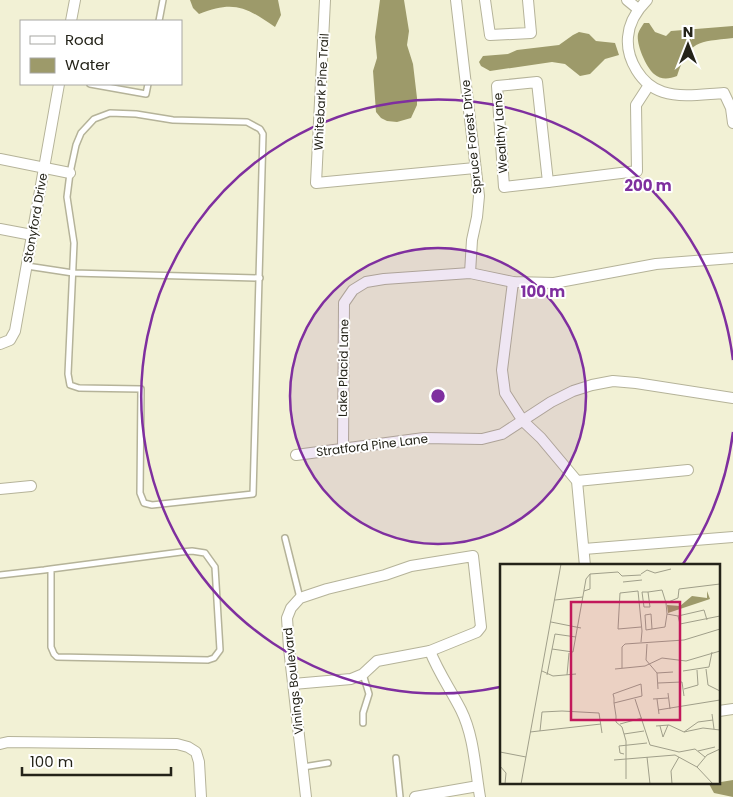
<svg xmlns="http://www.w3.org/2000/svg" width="733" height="797" viewBox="0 0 733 797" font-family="Poppins,sans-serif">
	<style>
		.water { fill: #9d9a6a }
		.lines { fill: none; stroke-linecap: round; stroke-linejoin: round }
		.lane-casing { stroke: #b5b399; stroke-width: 8 }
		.street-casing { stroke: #b5b399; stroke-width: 12 }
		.lane { stroke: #fff; stroke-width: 5 }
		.street { stroke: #fff; stroke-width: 10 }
		.ring { fill: none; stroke: #7f2f9f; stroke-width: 2.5 }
		.labels { text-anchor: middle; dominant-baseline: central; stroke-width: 4; stroke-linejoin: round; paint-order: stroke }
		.street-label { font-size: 12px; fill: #242319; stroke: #fff }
		.inset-road { fill: none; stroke: #a09f8a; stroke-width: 1 }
		.view { fill: #c2185b; fill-opacity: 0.15; stroke: #c2185b; stroke-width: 2.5 }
		.inset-edge { fill: none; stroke: #242319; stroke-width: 2.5 }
		.centre { fill: #7f2f9f; stroke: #fff; stroke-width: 2.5 }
		.ring-label { font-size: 15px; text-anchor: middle; font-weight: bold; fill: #7f2f9f; stroke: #fff; stroke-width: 4; stroke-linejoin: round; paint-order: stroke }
	</style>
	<rect width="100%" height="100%" fill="#f2f1d5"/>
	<g class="water">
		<path d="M 190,0 L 278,0 L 281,15 L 275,27 C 246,7 234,0 199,14 L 193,8 Z"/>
		<polygon points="380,0 404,0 409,31 407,45 413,64 417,98 417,105 411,118 397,122 387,121 381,118 376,112 373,71 377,58 375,37"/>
		<path d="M 644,23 L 649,23 L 655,32 L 666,36 L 671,31 L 733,26 L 733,38 C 698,42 689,40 677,76 C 669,79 661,80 654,74 C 646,67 636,44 638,34 C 639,30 642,26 644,23 Z"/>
		<polygon points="579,32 589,34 596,41 615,43 619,55 605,59 590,74 580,76 565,64 552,62 490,71 481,66 479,62 483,56 508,54 517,50 559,45 573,35"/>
		<polygon points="733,780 733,797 714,793 709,784"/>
	</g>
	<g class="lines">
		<defs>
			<g id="lane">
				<polyline points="159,21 163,0"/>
				<polyline points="90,84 146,94 148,84"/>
				<polygon points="110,113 136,114 173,120 247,122 260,129 263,134 253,494 152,505 144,503 140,493 141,389 79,388 70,385 68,374 74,243 67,197 70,173 76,145 81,133 94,119"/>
				<polyline points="27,266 73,273 260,278"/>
				<polyline points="285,538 300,598"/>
				<polyline points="0,575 44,570 51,569 181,552 192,551 205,553 215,567 220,650 214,658 208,660 57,657 54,654 51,647 51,569"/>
				<polyline points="363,723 363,713 369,694 363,674"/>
				<polyline points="396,758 400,797"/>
				<polyline points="303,767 328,763"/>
			</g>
			<g id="street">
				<polyline points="325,0 316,183 475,168"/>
				<polyline points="456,0 479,196 477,217 472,240 470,273"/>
				<polyline points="485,0 490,35 531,33 528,0"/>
				<polyline points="627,0 638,9"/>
				<path d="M 647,0 C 637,10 629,23 628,37 C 626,59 641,85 663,92 C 682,98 704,94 724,93 L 731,108 L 733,123"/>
				<polyline points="71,21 75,0"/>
				<polygon points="537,82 548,182 504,187 497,86"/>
				<polyline points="0,159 70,173"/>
				<polyline points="548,182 637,171 636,105 649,85"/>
				<polyline points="0,229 32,235"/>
				<polyline points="513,282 502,370 505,393 523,421 541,438 577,481 585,566"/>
				<polyline points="0,344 10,340 15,331 59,84"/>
				<polyline points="343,448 344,303 353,290 366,282 384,279 470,273 513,282 554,283 656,264 733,258"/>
				<polyline points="296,455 424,438 482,439 502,434 551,402 573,391 592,385 613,381 636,383 733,398"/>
				<polyline points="577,481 688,470"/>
				<polyline points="0,489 31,486"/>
				<polyline points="584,549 733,537"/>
				<path d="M 430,651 C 438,672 451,690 461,710 C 474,736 475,768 480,797"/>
				<polyline points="293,684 351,679 363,674 377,661 430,651 477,632 481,627 473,556 411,566 385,575 327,589 300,598 291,608 287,618 289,648 306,797"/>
				<polyline points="719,711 733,709"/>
				<polyline points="0,744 8,742 177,744 188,747 196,752 199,762 201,797"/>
				<polyline points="415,797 478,786"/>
			</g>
		</defs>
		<use href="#lane" class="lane-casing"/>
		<use href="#street" class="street-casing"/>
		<use href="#lane" class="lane"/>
		<use href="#street" class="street"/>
	</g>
	<circle cx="438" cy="396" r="148" fill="#7f2f9f" fill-opacity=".12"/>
	<g class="ring">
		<circle cx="438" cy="396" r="148"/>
		<path d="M733 432A297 297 0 0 1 683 564M500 687A297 297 0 1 1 733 360"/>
	</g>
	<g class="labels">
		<g class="street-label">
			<text transform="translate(321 92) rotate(-87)">Whitebark Pine Trail</text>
			<text transform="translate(500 133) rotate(-94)">Wealthy Lane</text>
			<text transform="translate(471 137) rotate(-96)">Spruce Forest Drive</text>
			<text transform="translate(35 218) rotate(-80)">Stonyford Drive</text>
			<text transform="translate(343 368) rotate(-89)">Lake Placid Lane</text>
			<text transform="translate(372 445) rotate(-7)">Stratford Pine Lane</text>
			<text transform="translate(293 681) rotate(-96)">Vinings Boulevard</text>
		</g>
	</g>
	<g transform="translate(500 564)">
		<rect width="220" height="220" fill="#f2f1d5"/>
		<path d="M 207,27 L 210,35 L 168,49 L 167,41 L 180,42 L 192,32 L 207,34 Z" fill="#9d9a6a"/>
		<path class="inset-road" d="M 155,9 L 171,5M 90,10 L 118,8 L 122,12M 141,10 L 147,6 L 155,9M 122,12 L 141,11M 123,18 L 142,16M 84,27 L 90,25 L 90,10M 142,28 L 148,28 L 150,43 L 144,43 ZM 148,28 L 162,26 L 166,39M 55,36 L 83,33M 151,50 L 152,65 L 146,66 L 145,51 ZM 167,50 L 166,39 L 178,34 L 179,25 L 220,20M 167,50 L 178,52 L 180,60 L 220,52M 178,52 L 204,46 L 207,56M 51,58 L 81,64M 152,65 L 165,63 L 167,50M 141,78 L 142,67 L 138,27 L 120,29 L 118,65 L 141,63M 147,80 L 146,96 L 157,109 L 158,125M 52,85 L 73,88 L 86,15 L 90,10M 122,104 L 122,83 L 125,80 L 184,76 L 220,65M 115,105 L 145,102 L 162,94 L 186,97 L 220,87M 206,105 L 208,121 L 220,127M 42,107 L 53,112 L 76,110M 183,107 L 209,103 L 212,88M 157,109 L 173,108M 47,111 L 55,70 L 76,73M 67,111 L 69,89M 158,119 L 182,118 L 184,132M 184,125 L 198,121 L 197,106M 168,129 L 170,145M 135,135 L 150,181 L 179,188 L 195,185 L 205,193M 153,135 L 168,134M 157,135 L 159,150M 114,139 L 142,132 L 141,120 L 113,130 L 114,134 L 114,139 L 116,152 L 116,158 L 122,163 L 126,177 L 126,215M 158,146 L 220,136M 212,150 L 214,165M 120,160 L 142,154M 156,162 L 169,161 L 184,168 L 198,158 L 213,156M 160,162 L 163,173 L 168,161M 40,167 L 42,148 L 62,147 L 99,149 L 102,169M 30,168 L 101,160M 184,168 L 203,164 L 220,166M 124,170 L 144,167M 198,187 L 215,183M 0,188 L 26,193M 124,190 L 120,189 L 119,182 L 147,179M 147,193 L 150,220M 114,196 L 175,191 L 197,203 L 213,220M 0,202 L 6,209 L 5,220M 197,203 L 207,191 L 220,185M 21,220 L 61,0M 172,220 L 171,207 L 179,193"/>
		<path class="view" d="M 71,38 L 180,38 L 180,156 L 71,156 Z"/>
		<rect width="220" height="220" class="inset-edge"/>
	</g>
	<circle cx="438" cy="396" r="8" class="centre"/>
	<g class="ring-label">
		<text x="648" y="191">200 m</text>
		<text x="543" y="297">100 m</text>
	</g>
	<rect x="20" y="20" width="162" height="65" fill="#ffffff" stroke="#a7a7a3"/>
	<rect x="30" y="36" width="25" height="8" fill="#ffffff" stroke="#a7a7a3"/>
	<text x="65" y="45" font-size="15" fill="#242319">Road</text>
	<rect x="30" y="58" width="25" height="15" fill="#9d9a6a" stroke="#a7a7a3"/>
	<text x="65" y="70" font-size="15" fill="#242319">Water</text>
	<g transform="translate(688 45)" stroke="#ffffff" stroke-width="4" paint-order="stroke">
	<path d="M0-4L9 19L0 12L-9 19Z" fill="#242319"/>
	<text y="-8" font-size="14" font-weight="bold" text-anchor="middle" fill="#242319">N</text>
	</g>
	<path d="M22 767v8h149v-8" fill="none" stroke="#242319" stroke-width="2.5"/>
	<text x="30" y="767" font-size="15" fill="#242319" stroke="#ffffff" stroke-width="4" paint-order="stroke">100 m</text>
</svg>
